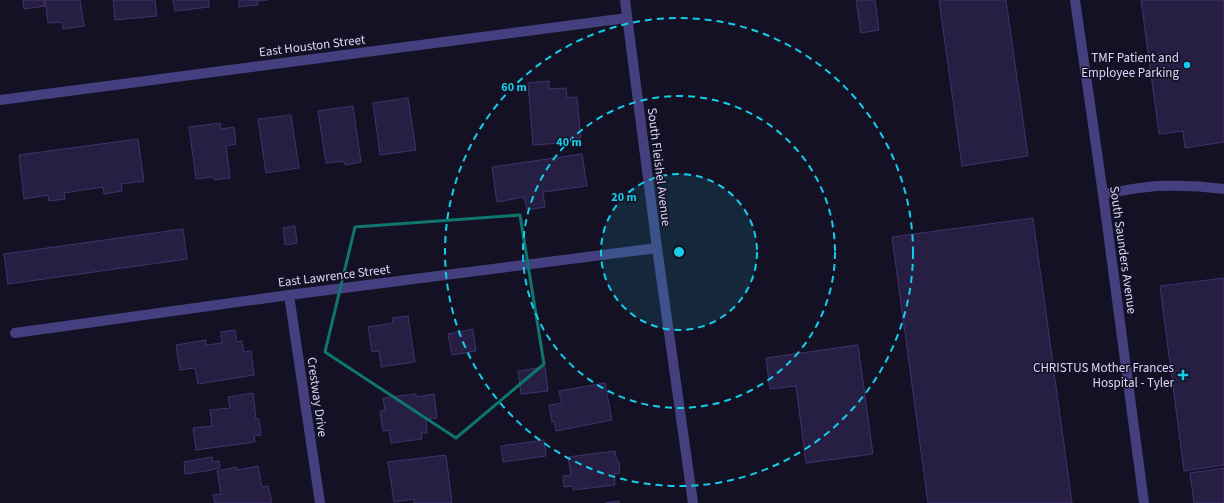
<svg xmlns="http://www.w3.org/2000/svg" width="1224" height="503" viewBox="0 0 1224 503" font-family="'Source Sans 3',sans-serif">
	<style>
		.building { fill: #271e43; stroke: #40326d }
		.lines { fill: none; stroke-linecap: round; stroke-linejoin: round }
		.minor { stroke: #44407f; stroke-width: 10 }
		.marked { fill: none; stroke: #0f766e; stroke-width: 3; stroke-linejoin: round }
		.ring { fill: none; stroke: #14cdea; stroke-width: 2; stroke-dasharray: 7 5 }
		.poi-dot { fill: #14cdea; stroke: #151124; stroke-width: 1.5 }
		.labels { text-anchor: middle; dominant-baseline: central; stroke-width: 3; stroke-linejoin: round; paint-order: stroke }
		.street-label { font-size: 13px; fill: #dcd7fc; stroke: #151124 }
		.poi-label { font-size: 13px; fill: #dcd7fc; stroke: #151124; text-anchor: end }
		.centre { fill: #14cdea; stroke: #151124; stroke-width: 2 }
		.ring-label { font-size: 12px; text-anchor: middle; font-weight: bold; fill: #14cdea; stroke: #151124; stroke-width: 3; stroke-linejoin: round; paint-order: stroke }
	</style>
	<rect width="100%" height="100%" fill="#151124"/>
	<g class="building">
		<polygon points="23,0 44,0 45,6 24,9"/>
		<polygon points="45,0 80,0 84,26 63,29 62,22 48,23"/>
		<polygon points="113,0 155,0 157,16 115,20"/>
		<polygon points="173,0 209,0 209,7 175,11"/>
		<polygon points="239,0 267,0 257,1 258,5 239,7"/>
		<polygon points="856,0 875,0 879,30 861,33"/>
		<polygon points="939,0 1006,0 1028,156 962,166"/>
		<polygon points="1141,0 1224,0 1224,142 1185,148 1183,131 1159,134"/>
		<polygon points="549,81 549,89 566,88 567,98 577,97 581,138 573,139 574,142 533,145 528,83"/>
		<polygon points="408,98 416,150 380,155 373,103"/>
		<polygon points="353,106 361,162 345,165 344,161 326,163 318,111"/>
		<polygon points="291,115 299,168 266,173 258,119"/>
		<polygon points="220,123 221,129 234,127 236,144 226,146 230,178 215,180 212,177 196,179 189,127"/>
		<polygon points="138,139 144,181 121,184 122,191 104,194 103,187 64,193 65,199 49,201 48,195 24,199 19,155"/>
		<polygon points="582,154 587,186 543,192 545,207 527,210 524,197 497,202 492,167"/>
		<polygon points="1033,218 1072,503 928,503 892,237"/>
		<polygon points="295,226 297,243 285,245 283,228"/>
		<polygon points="183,229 187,259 8,284 4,254"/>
		<polygon points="1224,278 1224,465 1184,471 1160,286"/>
		<polygon points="408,316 415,362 381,367 379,351 372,352 368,327 393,323 392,318"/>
		<polygon points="473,329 476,351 452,355 448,334"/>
		<polygon points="235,330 237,342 242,341 244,352 251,351 254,375 198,384 195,368 180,370 176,345 206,340 206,345 222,343 221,332"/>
		<polygon points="858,345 873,454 806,463 796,386 770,389 766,358"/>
		<polygon points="545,367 548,391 521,394 518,371"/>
		<polygon points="605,383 612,420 556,431 554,421 552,422 549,405 562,403 559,391"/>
		<polygon points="253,393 256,419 259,419 261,435 254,436 255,442 196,450 193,428 212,426 210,410 230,408 228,397"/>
		<polygon points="416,394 416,397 434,394 437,418 426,419 427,433 421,433 422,439 391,443 389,430 383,431 380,411 385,410 383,398"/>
		<polygon points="544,440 546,456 503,462 501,446"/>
		<polygon points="615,451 617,462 619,461 620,473 614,474 615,485 573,490 573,486 564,487 563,476 571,475 568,457"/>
		<polygon points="446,455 452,503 414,503 414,499 394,502 388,462"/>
		<polygon points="212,457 213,462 219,461 220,468 213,469 213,470 185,474 184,462"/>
		<polygon points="258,466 262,487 268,486 272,503 215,503 213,495 221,494 217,471 237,467 237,470"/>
		<polygon points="1224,468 1224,503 1194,503 1190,473"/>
		<polygon points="619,501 619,503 605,503"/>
	</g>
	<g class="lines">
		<g class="minor">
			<polyline points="625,0 657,248 693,503"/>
			<polyline points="1075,0 1103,194 1144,503"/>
			<polyline points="0,100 627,18"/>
			<path d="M 1103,194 C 1121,191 1140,187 1158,186 C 1181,185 1202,186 1224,189"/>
			<polyline points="289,295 320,503"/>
			<polyline points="15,333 289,295 657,248"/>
		</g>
	</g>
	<path class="marked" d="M 520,215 L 544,364 L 456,438 L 325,352 L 355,227 Z"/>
	<circle cx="679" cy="252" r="78" fill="#14cdea" fill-opacity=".12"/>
	<g class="ring">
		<circle cx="679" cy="252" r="78"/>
		<circle cx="679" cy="252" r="156"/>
		<circle cx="679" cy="252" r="234"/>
	</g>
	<g class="poi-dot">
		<circle cx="1187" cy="65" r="4"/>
		<path d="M1181 369h4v4h4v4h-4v4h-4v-4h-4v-4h4z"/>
	</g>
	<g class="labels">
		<g class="street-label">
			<text transform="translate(312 46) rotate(-7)">East Houston Street</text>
			<text transform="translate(659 167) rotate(83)">South Fleishel Avenue</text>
			<text transform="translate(1123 250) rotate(82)">South Saunders Avenue</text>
			<text transform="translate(334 276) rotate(-7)">East Lawrence Street</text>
			<text transform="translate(317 397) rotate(82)">Crestway Drive</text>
		</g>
		<g class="poi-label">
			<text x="1179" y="58">TMF Patient and<tspan x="1179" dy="15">Employee Parking</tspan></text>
			<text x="1174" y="368">CHRISTUS Mother Frances<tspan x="1174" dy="15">Hospital - Tyler</tspan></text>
		</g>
	</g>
	<circle cx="679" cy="252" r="6" class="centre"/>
	<g class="ring-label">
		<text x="514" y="91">60 m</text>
		<text x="569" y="146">40 m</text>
		<text x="624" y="201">20 m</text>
	</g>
</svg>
